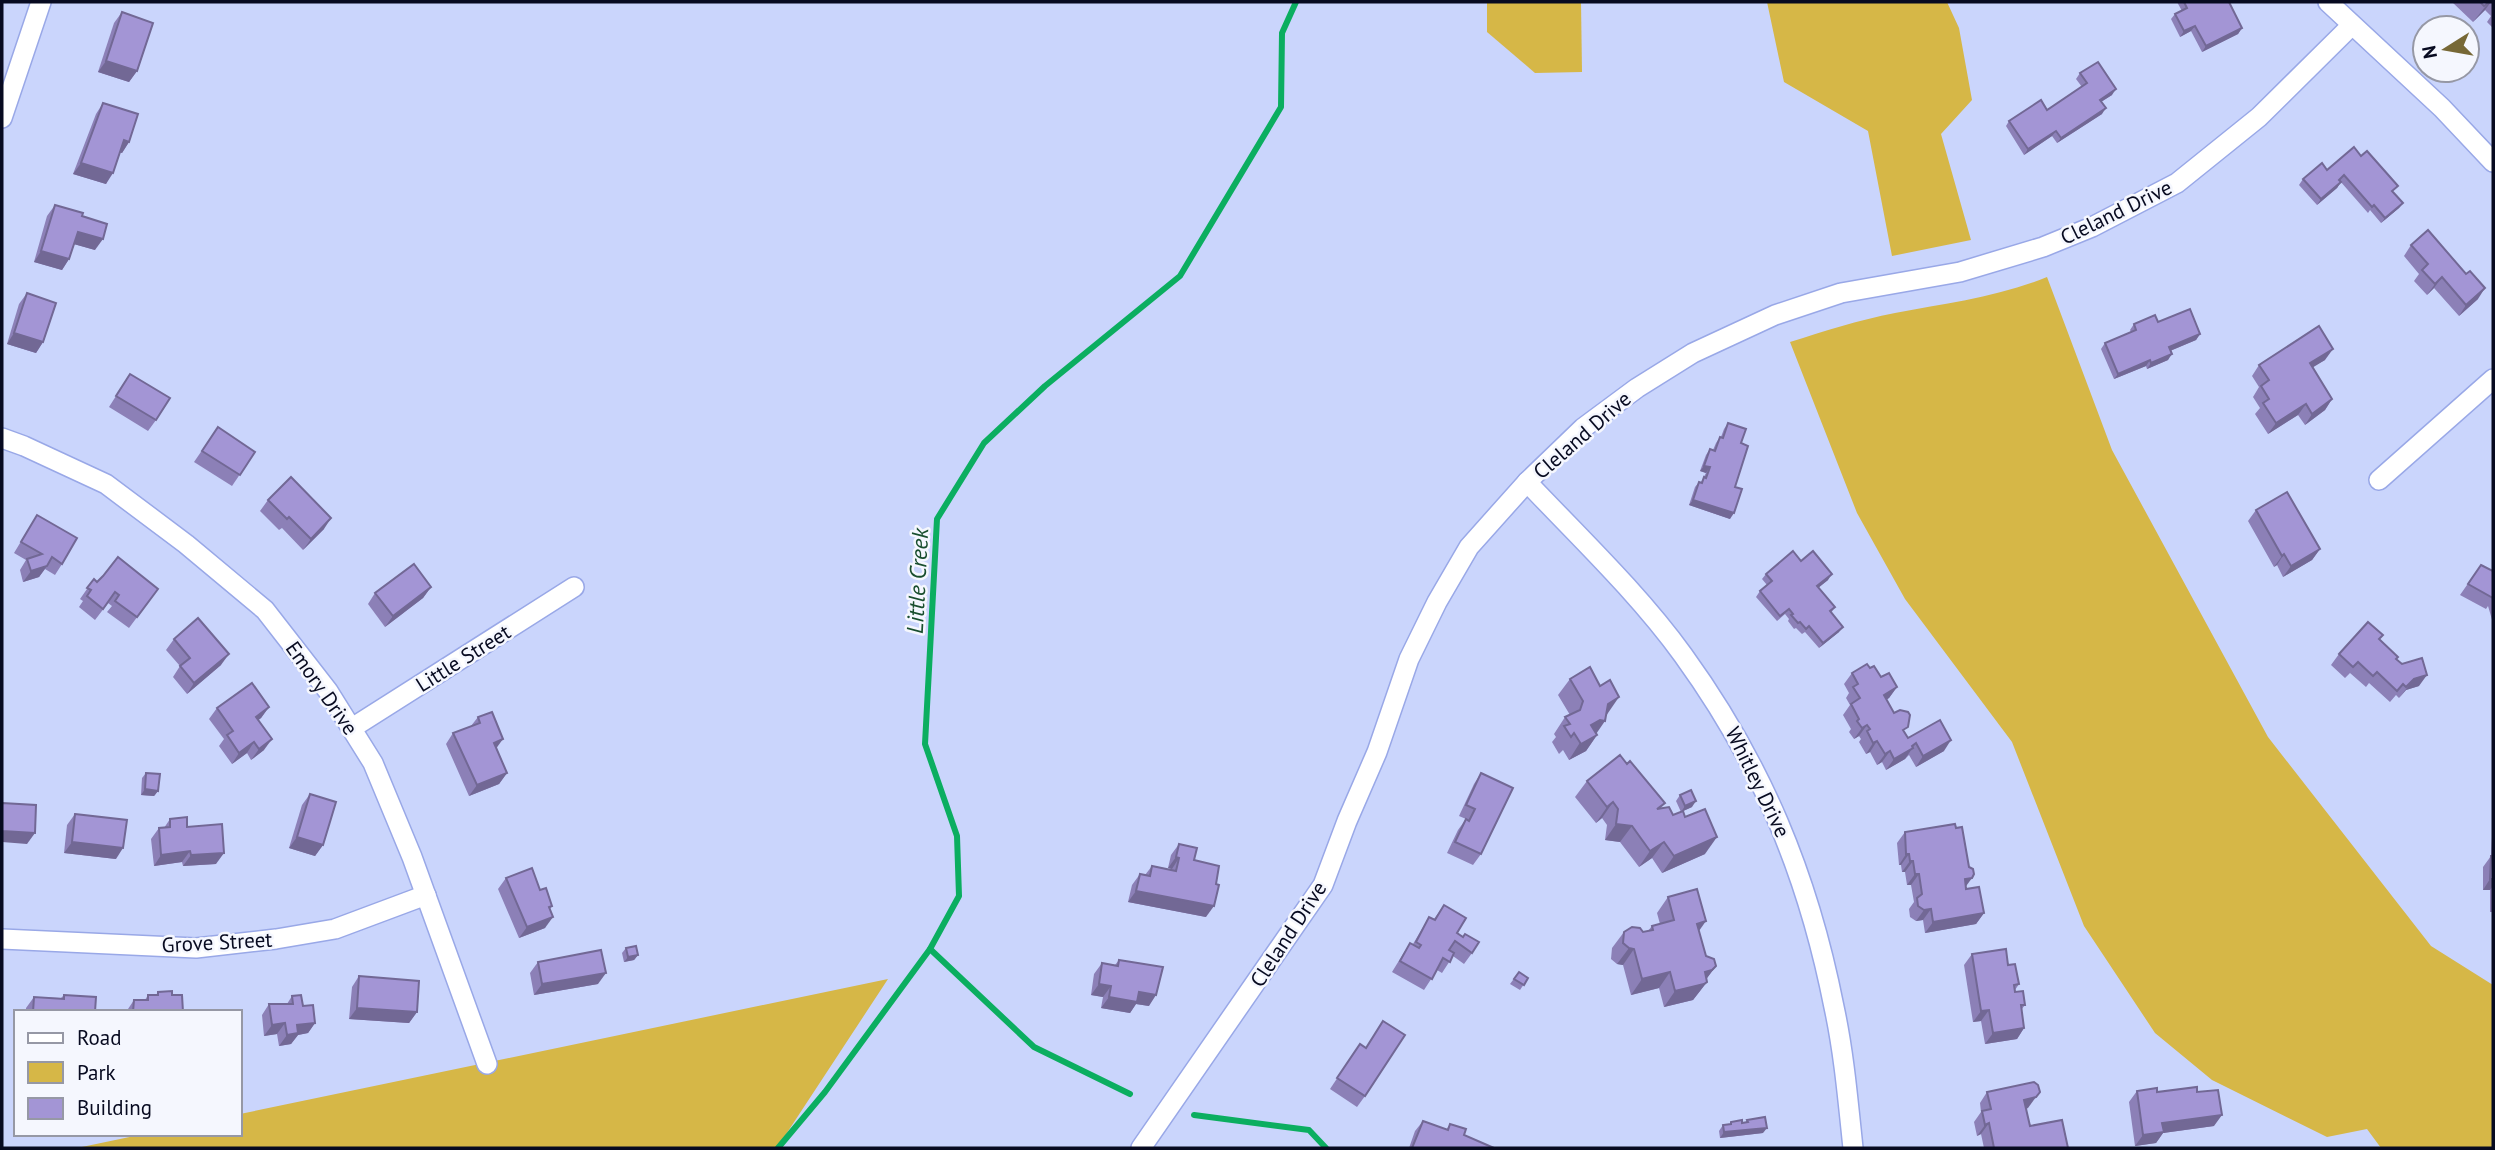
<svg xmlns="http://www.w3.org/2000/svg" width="2495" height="1150" viewBox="0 0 2495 1150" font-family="'PT Sans',sans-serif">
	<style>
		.green { fill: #d6b747 }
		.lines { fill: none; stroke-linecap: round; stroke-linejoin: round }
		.stream { stroke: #0bae60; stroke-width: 6 }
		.minor-casing { stroke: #99a8e7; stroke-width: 22 }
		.minor { stroke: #fff; stroke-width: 19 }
		.wall { fill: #8c80b7 }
		.shaded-wall { fill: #726895 }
		.building { fill: #a395d5; stroke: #726895; stroke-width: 2 }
		.labels { text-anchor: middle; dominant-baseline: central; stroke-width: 5; stroke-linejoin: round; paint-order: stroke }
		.street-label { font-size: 21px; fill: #070a20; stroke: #f5f7fe }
		.water-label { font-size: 23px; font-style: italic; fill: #194e2e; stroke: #f5f7fe }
	</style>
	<rect width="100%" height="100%" fill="#cad5fc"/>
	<g class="green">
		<polygon points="1487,2 1581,2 1582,72 1535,73 1487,32"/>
		<polygon points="1767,2 1947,2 1959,28 1972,100 1941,134 1971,240 1892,256 1868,131 1784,82"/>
		<path d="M 2047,277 L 2112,450 L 2268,737 L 2431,946 L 2493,985 L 2493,1148 L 2381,1148 L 2367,1129 L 2327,1137 L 2212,1080 L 2155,1033 L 2084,926 L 2012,742 L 1905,599 L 1857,513 L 1790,342 C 1825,331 1859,320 1895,313 C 1947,303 1998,297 2047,277 Z"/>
		<polygon points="888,979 777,1148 77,1148 144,1134 240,1134 240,1114"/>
	</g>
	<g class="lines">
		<g class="stream">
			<polyline points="930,949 1034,1047 1130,1094"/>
			<polyline points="1194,1115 1309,1130 1326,1148"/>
			<polyline points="778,1148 825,1092 930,949 959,896 957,836 925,744 937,519 984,443 1045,386 1180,276 1281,107 1282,33 1296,2"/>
		</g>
		<defs>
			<g id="minor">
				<polyline points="2328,2 2442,108 2493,162"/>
				<polyline points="2,118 41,2"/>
				<polyline points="2,438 24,446 106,484 186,544 265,610 328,691 373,763 412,857 487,1064"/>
				<polyline points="2379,480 2493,379"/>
				<path d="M 1527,482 C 1580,538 1638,593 1683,655 C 1762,764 1808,875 1834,1007 C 1844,1053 1848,1101 1853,1148"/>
				<polyline points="352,728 574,587"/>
				<polyline points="2,939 196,948 276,939 335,929 426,895"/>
				<polyline points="1141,1148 1323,885 1347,821 1377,752 1409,659 1437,602 1469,547 1527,482 1583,428 1637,388 1693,353 1775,315 1841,293 1960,272 2043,247 2092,227 2177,183 2259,117 2351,26"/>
			</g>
		</defs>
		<use href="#minor" class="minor-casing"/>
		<use href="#minor" class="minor"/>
	</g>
	<g class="wall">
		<polygon points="2177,2 2229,2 2242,28 2238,34 2202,52 2191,31 2180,37 2171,19 2175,14 2182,11"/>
		<polygon points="2452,2 2493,2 2493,28 2487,22 2491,16 2485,10 2473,22"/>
		<polygon points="122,12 137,71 129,82 98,72 114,23"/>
		<polygon points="2080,73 2112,95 2101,102 2102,114 2057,143 2052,136 2024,155 2006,126 2009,121 2047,110 2082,87 2076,79"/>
		<polygon points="103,103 129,142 122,153 120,152 106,184 73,174 96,114"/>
		<polygon points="2327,170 2393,192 2403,203 2399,208 2381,223 2370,210 2368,213 2340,181 2341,182 2337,188 2317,205 2299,185 2303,179"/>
		<polygon points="55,205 82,216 95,250 74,244 69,259 62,270 34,262 47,216"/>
		<polygon points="2411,245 2466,274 2478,299 2459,316 2434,288 2427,295 2414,281 2419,274 2404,256"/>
		<polygon points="27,293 43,342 36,353 7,344 19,304"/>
		<polygon points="2158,322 2200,334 2196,340 2170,351 2168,360 2147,369 2146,366 2114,379 2101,349 2105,343 2131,332 2130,330 2134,324"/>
		<polygon points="2325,360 2312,367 2332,399 2325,410 2305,425 2298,415 2268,434 2255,414 2260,408 2253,397 2259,387 2252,376 2259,365"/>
		<polygon points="130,374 156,420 148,431 109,407"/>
		<polygon points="1728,423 1741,443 1730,519 1689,505 1695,487 1699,482 1701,482 1706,473 1700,471 1706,455 1710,449 1713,450 1716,443 1720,437 1721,437 1724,429"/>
		<polygon points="218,427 255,452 232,486 194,462"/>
		<polygon points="268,500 324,529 303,550 282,528 279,530 260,511"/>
		<polygon points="2256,510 2320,549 2312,560 2283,577 2277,565 2274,567 2248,521"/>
		<polygon points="37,515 62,564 55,575 45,569 39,577 23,582 20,570 26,560 14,553"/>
		<polygon points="1801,561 1828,580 1818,588 1835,607 1831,613 1839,632 1819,648 1805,632 1802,634 1796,628 1794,629 1788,621 1789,619 1785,614 1777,621 1756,597 1760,591 1767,585 1762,579 1766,574"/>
		<polygon points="2481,565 2493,571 2493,623 2488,606 2486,609 2460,595"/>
		<polygon points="94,579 97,582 158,589 129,628 107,612 112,606 108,603 95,620 79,607 83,601 80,599"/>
		<polygon points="431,587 423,598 385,627 368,604 375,593"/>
		<polygon points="174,639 221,665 187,694 173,677 180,666 166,650"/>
		<polygon points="2379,640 2419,686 2406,690 2399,698 2396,695 2390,702 2369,683 2366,687 2350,673 2345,678 2331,665 2339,654"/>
		<polygon points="1870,668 1881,677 1897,687 1889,698 1886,700 1908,738 1944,751 1916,767 1909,755 1905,759 1886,770 1882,762 1877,765 1870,752 1866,754 1859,742 1861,739 1859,736 1854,739 1849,732 1851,729 1843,715 1850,705 1846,698 1849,693 1844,684 1852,673"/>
		<polygon points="1570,679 1608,713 1596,733 1597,735 1586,751 1569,760 1563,750 1559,754 1552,742 1556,737 1554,734 1565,717 1570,715 1558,695"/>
		<polygon points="269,707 261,718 258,720 264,750 251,760 247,753 232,764 219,746 224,739 209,719 217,708"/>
		<polygon points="478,717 496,748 507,773 499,784 469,796 446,744 453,733 471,726"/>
		<polygon points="1627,764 1665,803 1661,808 1705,854 1662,873 1652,858 1639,867 1620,842 1605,840 1607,825 1602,818 1596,823 1575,797 1587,781"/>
		<polygon points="146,773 158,791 154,796 141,795 142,778"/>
		<polygon points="1481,773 1481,854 1473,865 1447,853 1458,830 1466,819 1459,816 1474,784"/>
		<polygon points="310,794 323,845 315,856 289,848 302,805"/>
		<polygon points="1680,795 1692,807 1681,812 1676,801"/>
		<polygon points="75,814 116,859 64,853 67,825"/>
		<polygon points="170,819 187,827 216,864 183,866 182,862 154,866 151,839 159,828 164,828"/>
		<polygon points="1905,832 1966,887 1966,889 1984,913 1976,924 1925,933 1923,920 1916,921 1910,917 1909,909 1914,902 1911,885 1907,885 1905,872 1902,872 1901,865 1899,865 1897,843"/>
		<polygon points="2493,835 2493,912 2490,912 2490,890 2483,890 2483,867 2491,856 2492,837"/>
		<polygon points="1179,844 1194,860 1206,917 1128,902 1132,885 1140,874 1145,875 1152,866 1171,870 1172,869 1168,868 1171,855"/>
		<polygon points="506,878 540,890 552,906 550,909 545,928 519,938 498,889"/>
		<polygon points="1668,897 1699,931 1706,956 1716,966 1706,979 1707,982 1693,1000 1664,1007 1659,988 1631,995 1623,965 1617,964 1611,959 1612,948 1624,932 1643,932 1648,931 1652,926 1660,924 1657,913"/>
		<polygon points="1444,905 1457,933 1472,953 1464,964 1453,956 1442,973 1437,970 1424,990 1392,972 1403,954 1410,943 1413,944 1429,917 1434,919"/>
		<polygon points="626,948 638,955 634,960 624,962 622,953"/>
		<polygon points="1972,954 2008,965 2019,984 2015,990 2015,992 2025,1005 2021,1010 2024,1028 2017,1039 1985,1044 1981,1021 1973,1022 1964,965"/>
		<polygon points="1119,960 1149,1006 1136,1004 1130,1013 1101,1008 1103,997 1091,995 1094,974 1102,963 1115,965"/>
		<polygon points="538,962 598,984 534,995 530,973"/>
		<polygon points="1519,972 1528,978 1520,990 1510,984"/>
		<polygon points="359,976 417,1012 409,1023 349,1019 352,987"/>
		<polygon points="158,992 172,995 183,1012 126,1012 134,1000 145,1000 148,995 156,995"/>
		<polygon points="64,995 95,1012 26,1012 26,1008 34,997 61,998"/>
		<polygon points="292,996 303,1006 315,1023 308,1033 298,1035 291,1044 279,1046 277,1034 264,1036 262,1015 269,1004 287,1004"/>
		<polygon points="1360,1044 1365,1096 1357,1107 1330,1089"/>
		<polygon points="2137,1091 2197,1092 2214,1126 2163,1133 2156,1143 2135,1146 2129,1102"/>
		<polygon points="1987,1092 2028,1108 2026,1109 2030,1126 2068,1148 1984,1148 1981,1134 1977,1136 1974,1122 1981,1112 1980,1103"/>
		<polygon points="1747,1120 1763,1133 1720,1138 1719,1131 1723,1125 1730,1124 1731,1122 1745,1123"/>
		<polygon points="1423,1121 1446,1130 1450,1124 1464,1135 1494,1148 1409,1148 1415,1131"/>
	</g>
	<g class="shaded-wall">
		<polygon points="2489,2 2491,2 2485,10 2473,22"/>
		<polygon points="2195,26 2191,31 2180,37 2184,31"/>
		<polygon points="2242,28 2238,34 2202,52 2206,46"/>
		<polygon points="106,61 137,71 129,82 98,72"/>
		<polygon points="2116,89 2112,95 2096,105 2100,100"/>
		<polygon points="2106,108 2102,114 2057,143 2061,138"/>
		<polygon points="2056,131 2052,136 2024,155 2028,149"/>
		<polygon points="124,140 129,142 122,153 116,151"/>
		<polygon points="81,163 113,173 106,184 73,174"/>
		<polygon points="2341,182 2337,188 2317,205 2321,199"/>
		<polygon points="2403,203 2399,208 2381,223 2385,218"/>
		<polygon points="78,232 103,239 95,250 70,243"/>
		<polygon points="41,251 69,259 62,270 34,262"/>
		<polygon points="2442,277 2434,288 2427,295 2435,284"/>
		<polygon points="2485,288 2478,299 2459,316 2466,305"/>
		<polygon points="14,333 43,342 36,353 7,344"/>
		<polygon points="2200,334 2196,340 2165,353 2169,347"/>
		<polygon points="2333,349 2325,360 2302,374 2310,363"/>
		<polygon points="2172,354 2168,360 2147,369 2151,363"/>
		<polygon points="2150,360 2146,366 2114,379 2118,374"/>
		<polygon points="2332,399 2325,410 2305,425 2312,414"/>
		<polygon points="2306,404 2298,415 2268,434 2276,423"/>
		<polygon points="1704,466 1710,467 1706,473 1700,471"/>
		<polygon points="1693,500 1734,513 1730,519 1689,505"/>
		<polygon points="331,518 324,529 303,550 311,539"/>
		<polygon points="2320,549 2312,560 2283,577 2291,566"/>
		<polygon points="2284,554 2277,565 2274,567 2282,556"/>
		<polygon points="47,566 39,577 23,582 31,571"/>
		<polygon points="1832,574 1828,580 1813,592 1817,586"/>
		<polygon points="431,587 423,598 385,627 393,616"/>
		<polygon points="1843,627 1839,632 1819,648 1823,643"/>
		<polygon points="229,654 221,665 187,694 194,683"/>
		<polygon points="2427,675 2419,686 2406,690 2399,698 2414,679"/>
		<polygon points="1897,687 1889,698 1876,706 1884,695"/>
		<polygon points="1619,697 1608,713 1597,720 1608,704"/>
		<polygon points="269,707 261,718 248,728 256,717"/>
		<polygon points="1600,720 1605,721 1594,737 1597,735 1586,751 1569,760 1591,725"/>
		<polygon points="1867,725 1859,736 1854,739 1862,728"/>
		<polygon points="272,739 264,750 251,760 259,749"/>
		<polygon points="503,739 495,750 494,743"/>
		<polygon points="1951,740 1944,751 1916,767 1923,756"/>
		<polygon points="1877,741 1870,752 1866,754 1873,743"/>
		<polygon points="254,742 247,753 232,764 239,753"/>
		<polygon points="1916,743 1905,759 1886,770 1894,759"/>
		<polygon points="1890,751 1882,762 1877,765 1885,754"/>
		<polygon points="507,773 499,784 469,796 477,785"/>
		<polygon points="145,789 158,791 154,796 141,795"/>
		<polygon points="1696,801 1692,807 1681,812 1685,806"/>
		<polygon points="1613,802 1602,818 1596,823 1607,807"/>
		<polygon points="1616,824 1632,826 1620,842 1605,840"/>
		<polygon points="2,831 35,833 27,844 2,842"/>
		<polygon points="297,837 323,845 315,856 289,848"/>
		<polygon points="1717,837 1705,854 1662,873 1674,856"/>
		<polygon points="72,842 123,848 116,859 64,853"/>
		<polygon points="1664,842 1652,858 1639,867 1650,851"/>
		<polygon points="190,851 182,862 154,866 161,855"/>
		<polygon points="224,853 216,864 183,866 191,855"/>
		<polygon points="1906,854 1909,854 1901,865 1899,865"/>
		<polygon points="1176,857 1179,858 1172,869 1168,868"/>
		<polygon points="1910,861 1913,861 1905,872 1902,872"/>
		<polygon points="1915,874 1919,874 1911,885 1907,885"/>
		<polygon points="1972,878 1964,889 1965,879"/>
		<polygon points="2490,879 2493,879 2493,886 2490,890 2483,890"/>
		<polygon points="1136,891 1214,906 1206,917 1128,902"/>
		<polygon points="1931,909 1923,920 1916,921 1924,910"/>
		<polygon points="1984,913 1976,924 1925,933 1933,922"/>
		<polygon points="553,917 545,928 519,938 527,927"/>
		<polygon points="1706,921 1694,938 1697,924"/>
		<polygon points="1629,948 1634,949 1623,965 1617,964"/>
		<polygon points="638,955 634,960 624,962 628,957"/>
		<polygon points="1716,966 1702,985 1707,982 1693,1000 1664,1007 1675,991"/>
		<polygon points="1670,972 1659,988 1631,995 1642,979"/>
		<polygon points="606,973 598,984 534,995 542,984"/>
		<polygon points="1099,984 1111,986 1103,997 1091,995"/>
		<polygon points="1139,992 1156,995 1149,1006 1136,1004 1130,1013 1101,1008 1109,997"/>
		<polygon points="357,1008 417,1012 409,1023 349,1019"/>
		<polygon points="1989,1010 1981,1021 1973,1022 1981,1011"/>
		<polygon points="285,1023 277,1034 264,1036 272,1025"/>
		<polygon points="315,1023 308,1033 298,1035 291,1044 279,1046 287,1035 297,1025"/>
		<polygon points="2024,1028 2017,1039 1985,1044 1993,1033"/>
		<polygon points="2036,1097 2028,1108 2017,1111 2024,1100"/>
		<polygon points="2222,1115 2214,1126 2163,1133 2156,1143 2135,1146 2143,1135 2162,1123"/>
		<polygon points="1989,1123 1981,1134 1977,1136 1985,1125"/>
		<polygon points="1767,1128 1763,1133 1720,1138 1724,1132"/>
	</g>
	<g class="building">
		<polygon points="2184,2 2229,2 2242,28 2206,46 2195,26 2184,31 2175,14 2187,8"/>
		<polygon points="2480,2 2489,2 2484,6"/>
		<polygon points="122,12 153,23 137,71 106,61"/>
		<polygon points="2098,62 2116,89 2100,100 2106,108 2061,138 2056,131 2028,149 2009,121 2041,100 2047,110 2087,83 2080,73"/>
		<polygon points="103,103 138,114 129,142 124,140 113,173 81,163"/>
		<polygon points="2354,147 2361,156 2367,151 2398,186 2392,191 2403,203 2385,218 2374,205 2372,207 2344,175 2339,180 2341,182 2321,199 2303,179 2322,163 2327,170"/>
		<polygon points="55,205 83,213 82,216 107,224 103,239 78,232 69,259 41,251"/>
		<polygon points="2428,230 2466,274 2470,271 2485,288 2466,305 2442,277 2435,284 2422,270 2428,264 2411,245"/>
		<polygon points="27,293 56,303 43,342 14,333"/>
		<polygon points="2190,309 2200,334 2169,347 2172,354 2151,363 2150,360 2118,374 2105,343 2136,330 2134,324 2155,315 2158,322"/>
		<polygon points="2319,326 2333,349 2310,363 2332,399 2312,414 2306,404 2276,423 2263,403 2269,399 2261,386 2269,380 2259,365"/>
		<polygon points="130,374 170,398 156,420 116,396"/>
		<polygon points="1728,423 1746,429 1741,443 1748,446 1735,487 1742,489 1734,513 1693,500 1699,482 1702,483 1704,477 1706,478 1710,467 1704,466 1710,449 1715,451 1720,437 1723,438"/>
		<polygon points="218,427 255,452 240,475 202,451"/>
		<polygon points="291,477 331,518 311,539 289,517 287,519 268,500"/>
		<polygon points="2287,492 2320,549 2291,566 2284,554 2282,556 2256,510"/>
		<polygon points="37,515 77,538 62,564 52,557 47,566 31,571 27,559 42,554 21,542"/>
		<polygon points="1793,551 1801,561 1813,551 1832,574 1817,586 1835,607 1830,611 1843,627 1823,643 1809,626 1806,629 1800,622 1798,623 1791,615 1793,614 1789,609 1780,616 1760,591 1772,581 1766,574"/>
		<polygon points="118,557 158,589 137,617 115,601 119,595 115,592 103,609 87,596 91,590 87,588 94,579 97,582 103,576"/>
		<polygon points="414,564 431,587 393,616 375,593"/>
		<polygon points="2481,565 2493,571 2493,598 2468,584"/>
		<polygon points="198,618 229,654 194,683 180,666 190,658 174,639"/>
		<polygon points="2368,622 2383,635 2379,639 2398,657 2396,659 2402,664 2422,658 2427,675 2414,679 2406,687 2403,684 2397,691 2377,672 2373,676 2358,662 2353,667 2339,654"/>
		<polygon points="1867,664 1870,668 1874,666 1881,677 1889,673 1897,687 1884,695 1894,713 1900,710 1908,712 1910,715 1908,727 1903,730 1908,738 1940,720 1951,740 1923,756 1916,743 1912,746 1913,748 1894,759 1890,751 1885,754 1877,741 1873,743 1867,731 1870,729 1867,725 1862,728 1857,721 1859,719 1851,704 1860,698 1853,687 1858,684 1852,673"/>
		<polygon points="1590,667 1600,686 1610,680 1619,697 1608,704 1605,721 1600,720 1591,725 1597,735 1581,744 1574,733 1571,737 1564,726 1570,724 1565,717 1580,710 1583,701 1570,679"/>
		<polygon points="252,683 269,707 256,717 272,739 259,749 254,742 239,753 227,735 233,731 217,708"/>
		<polygon points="492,712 503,739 494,743 507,773 477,785 453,733 480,723 478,717"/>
		<polygon points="1620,755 1627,764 1630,761 1665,803 1657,809 1669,807 1673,815 1683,811 1685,817 1705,809 1717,837 1674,856 1664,842 1650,851 1632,826 1616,824 1618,809 1613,802 1607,807 1587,781"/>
		<polygon points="146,773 160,774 158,791 145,789"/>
		<polygon points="1481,773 1513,788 1481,854 1455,842 1466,819 1469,821 1475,809 1466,805"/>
		<polygon points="1691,790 1696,801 1685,806 1680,795"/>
		<polygon points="310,794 336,802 323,845 297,837"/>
		<polygon points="2,803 36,805 35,833 2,831"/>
		<polygon points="75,814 127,820 123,848 72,842"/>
		<polygon points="187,817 187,827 222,824 224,853 191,855 190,851 161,855 159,828 170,827 170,819"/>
		<polygon points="1955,824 1956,828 1962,827 1969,867 1973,869 1974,874 1972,878 1965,879 1966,889 1979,887 1984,913 1933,922 1931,909 1924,910 1918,906 1917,898 1922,894 1919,874 1915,874 1913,861 1910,861 1909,854 1906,854 1905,832"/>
		<polygon points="1179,844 1197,848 1194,860 1219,866 1216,884 1219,885 1214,906 1136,891 1140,874 1150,876 1152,866 1176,871 1179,858 1176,857"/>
		<polygon points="2491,856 2493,856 2493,879 2490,879"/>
		<polygon points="532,868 540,890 546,888 552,906 549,907 553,917 527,927 506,878"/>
		<polygon points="1697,889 1706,921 1697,924 1706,956 1714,959 1716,966 1712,970 1705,972 1707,982 1704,984 1675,991 1670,972 1642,979 1634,949 1629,948 1623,943 1624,932 1632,927 1640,928 1643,932 1653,930 1652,926 1674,920 1668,897"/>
		<polygon points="1444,905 1466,918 1457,933 1463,937 1465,934 1479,942 1472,953 1455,941 1449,950 1454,953 1450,962 1443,958 1432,979 1400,961 1410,943 1419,948 1421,945 1416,942 1429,917 1435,920"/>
		<polygon points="636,946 638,955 628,957 626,948"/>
		<polygon points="2006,949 2008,965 2015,964 2019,984 2014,985 2015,992 2023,991 2025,1005 2021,1005 2024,1028 1993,1033 1989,1010 1981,1011 1972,954"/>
		<polygon points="601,950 606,973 542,984 538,962"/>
		<polygon points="1119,960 1163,967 1156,995 1139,992 1137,1002 1109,997 1111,986 1099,984 1102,963 1118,966"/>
		<polygon points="1519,972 1528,978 1524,985 1514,979"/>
		<polygon points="359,976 419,981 417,1012 357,1008"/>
		<polygon points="172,991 172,995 182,995 183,1012 133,1012 134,1000 148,1000 148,995 158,995 158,992"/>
		<polygon points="64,995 96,997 95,1012 33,1012 34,997 64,999"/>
		<polygon points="301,995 303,1006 313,1005 315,1023 297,1025 298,1033 287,1035 285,1023 272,1025 269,1004 293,1004 292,996"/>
		<polygon points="1383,1021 1405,1035 1365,1096 1337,1078 1360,1044 1366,1048"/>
		<polygon points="2034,1082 2038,1085 2040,1092 2036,1097 2024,1100 2030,1126 2062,1120 2068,1148 1994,1148 1989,1123 1985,1125 1982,1111 1991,1109 1987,1092"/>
		<polygon points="2197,1087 2197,1092 2218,1090 2222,1115 2162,1123 2164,1132 2143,1135 2137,1091 2157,1088 2157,1092"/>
		<polygon points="1765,1117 1767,1128 1724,1132 1723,1125 1731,1124 1731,1122 1742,1120 1742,1123 1748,1122 1747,1120"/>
		<polygon points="1423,1121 1448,1130 1450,1124 1466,1129 1464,1135 1494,1148 1412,1148"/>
	</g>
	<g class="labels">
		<g class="street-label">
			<text transform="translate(2116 212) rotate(-26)">Cleland Drive</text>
			<text transform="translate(1582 435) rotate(-41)">Cleland Drive</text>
			<text transform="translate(463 658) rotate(-32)">Little Street</text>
			<text transform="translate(322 688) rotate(55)">Emory Drive</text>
			<text transform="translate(1758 782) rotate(64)">Whitley Drive</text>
			<text transform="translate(1288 934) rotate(-57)">Cleland Drive</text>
			<text transform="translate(217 942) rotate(-3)">Grove Street</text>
		</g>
		<g class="water-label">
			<text transform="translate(917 581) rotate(-87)">Little Creek</text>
		</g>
	</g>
	<rect width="2495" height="1150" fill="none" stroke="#070a20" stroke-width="7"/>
	<rect x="14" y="1010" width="228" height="126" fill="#f5f7fe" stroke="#9698a5" stroke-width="2"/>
	<rect x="28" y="1033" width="35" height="10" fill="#ffffff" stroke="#9698a5" stroke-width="2"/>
	<text x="77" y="1045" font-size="21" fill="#070a20">Road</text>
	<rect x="28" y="1062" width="35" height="21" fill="#d6b747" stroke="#9698a5" stroke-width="2"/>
	<text x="77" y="1080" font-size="21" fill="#070a20">Park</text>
	<rect x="28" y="1098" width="35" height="21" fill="#a395d5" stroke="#9698a5" stroke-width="2"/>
	<text x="77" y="1115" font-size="21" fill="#070a20">Building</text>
	<g transform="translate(2446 49) rotate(259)"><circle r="33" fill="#f5f7fe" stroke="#9698a5" stroke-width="2"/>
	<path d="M0-5L12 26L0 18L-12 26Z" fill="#776836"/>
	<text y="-10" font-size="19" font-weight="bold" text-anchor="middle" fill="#070a20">N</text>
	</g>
</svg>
